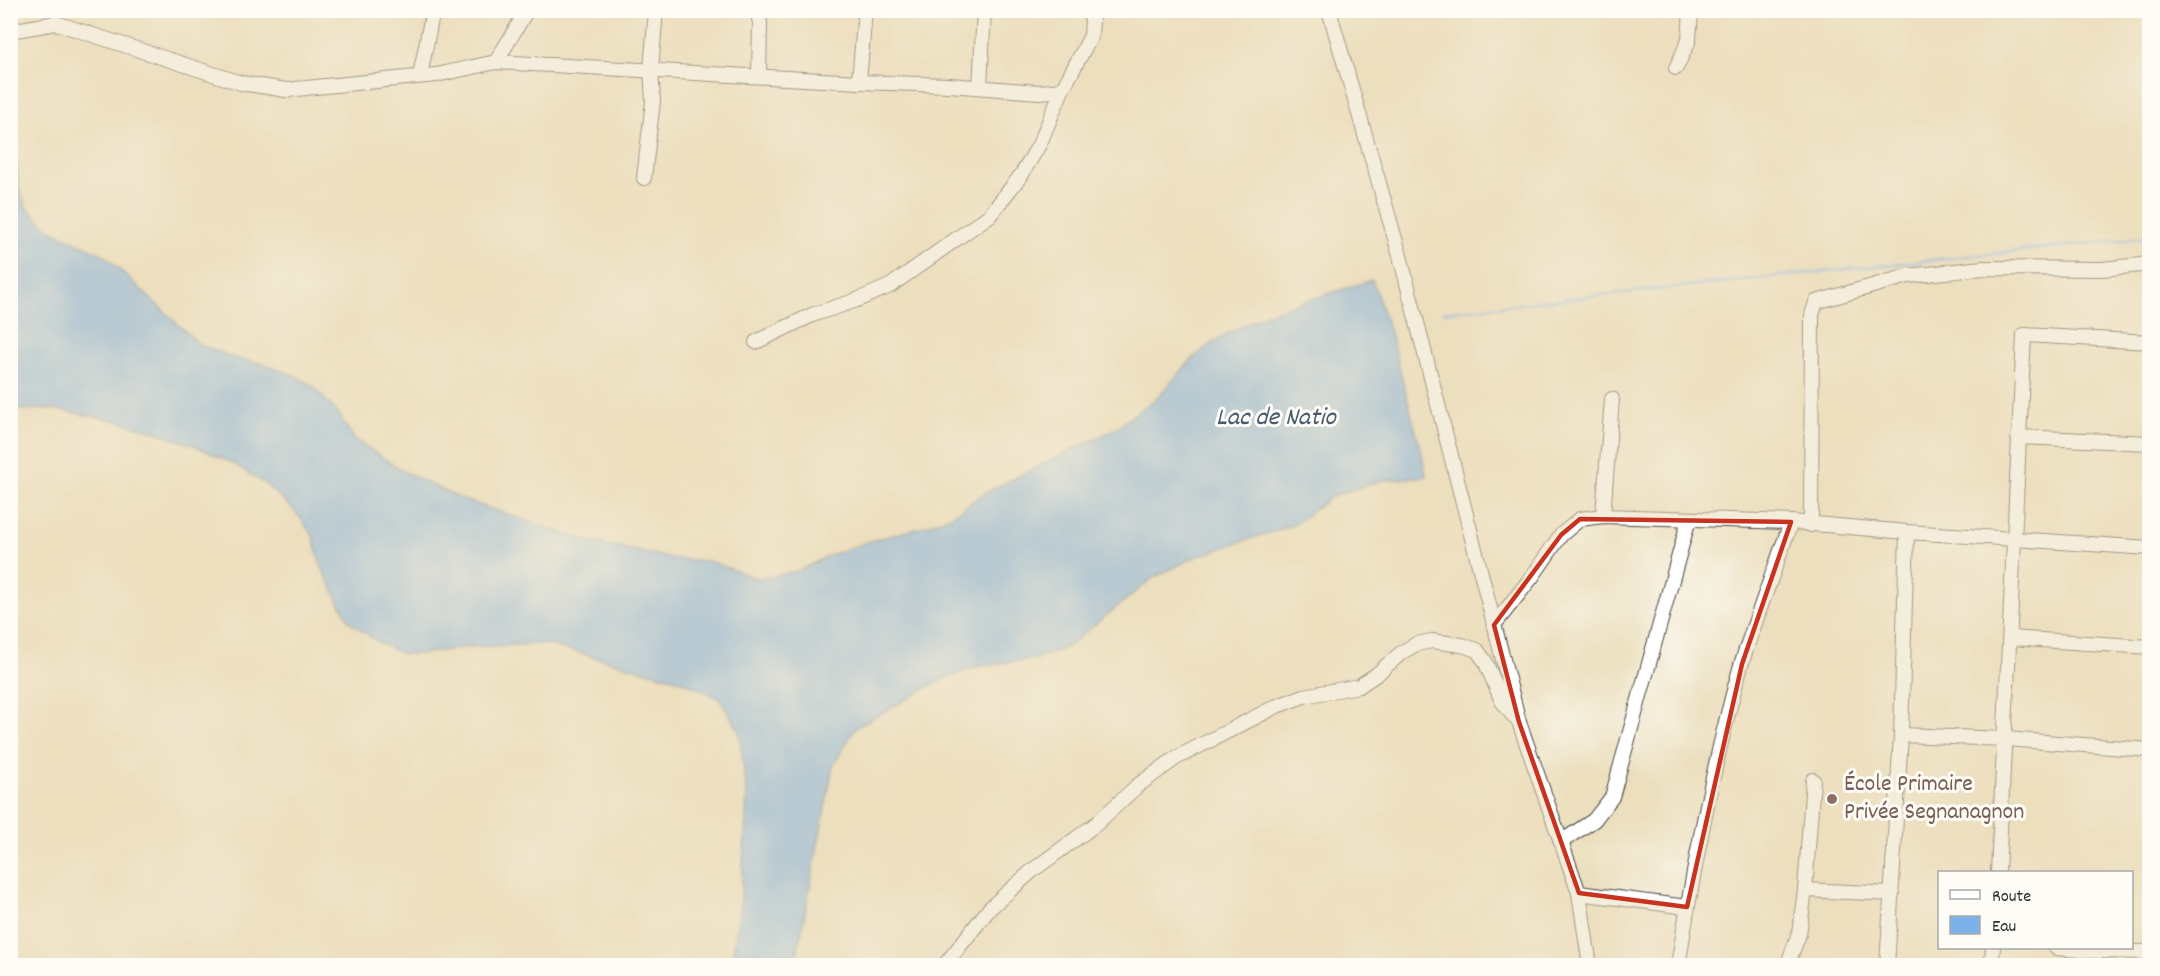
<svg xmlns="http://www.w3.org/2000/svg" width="2160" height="976" viewBox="0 0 2160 976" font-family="Dekko,sans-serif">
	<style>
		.water { fill: #7cb2ea; stroke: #546e8a; stroke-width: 1.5 }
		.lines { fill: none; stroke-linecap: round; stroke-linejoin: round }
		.stream { stroke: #7cb2ea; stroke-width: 3 }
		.minor-casing { stroke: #484641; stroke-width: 16 }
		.minor { stroke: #fff; stroke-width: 14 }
		.marked { fill: none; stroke: #c8321e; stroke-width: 4.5; stroke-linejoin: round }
		.education-dot { fill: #8d6e63; stroke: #fdfcf7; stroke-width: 2 }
		.labels { text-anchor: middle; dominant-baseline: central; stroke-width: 6; stroke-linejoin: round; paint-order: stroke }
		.education-label { font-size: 24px; fill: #785e54; stroke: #fdfcf7; text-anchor: start }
		.water-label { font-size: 26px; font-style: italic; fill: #475a6e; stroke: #fdfcf7 }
	</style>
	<rect width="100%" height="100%" fill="#fdfcf7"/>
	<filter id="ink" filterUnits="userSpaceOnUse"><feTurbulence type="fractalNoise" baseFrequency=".0167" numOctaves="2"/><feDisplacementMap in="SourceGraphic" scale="12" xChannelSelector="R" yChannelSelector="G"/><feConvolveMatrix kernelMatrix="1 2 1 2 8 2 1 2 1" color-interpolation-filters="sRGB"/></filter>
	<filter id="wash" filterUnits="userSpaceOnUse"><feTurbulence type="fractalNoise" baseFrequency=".008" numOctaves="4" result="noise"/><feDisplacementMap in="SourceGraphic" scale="24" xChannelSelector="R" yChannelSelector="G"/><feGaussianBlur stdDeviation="1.35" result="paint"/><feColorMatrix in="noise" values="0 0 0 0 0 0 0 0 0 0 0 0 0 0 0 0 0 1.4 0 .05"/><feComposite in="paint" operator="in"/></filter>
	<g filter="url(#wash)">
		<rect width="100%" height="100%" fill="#ecdfbe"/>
		<polygon class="water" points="10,146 16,158 19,187 26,207 49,229 104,255 199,344 231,357 263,364 296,376 312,385 340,416 354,439 403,471 461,499 585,540 670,558 708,561 757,578 780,575 800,570 828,556 870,541 919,528 949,517 988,491 1113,430 1158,397 1194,357 1223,336 1268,313 1372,280 1390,332 1423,459 1426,476 1379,481 1333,496 1293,525 1195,557 1153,578 1067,647 1038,658 976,667 939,681 855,728 833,766 795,965 731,965 741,900 747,798 739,730 719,698 680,680 546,644 468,647 421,654 402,654 378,642 349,621 321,566 313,536 295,511 264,483 234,464 196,446 153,431 113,420 53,409 11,410"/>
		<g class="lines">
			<polyline class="stream" points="1444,312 2150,237"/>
		</g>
	</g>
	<g filter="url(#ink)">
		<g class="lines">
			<defs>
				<g id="minor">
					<polyline points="757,10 760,23 759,76"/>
					<polyline points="1329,10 1400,256 1519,722 1579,893 1590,966"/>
					<polyline points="10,31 56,23 241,83 286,90 436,75 496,62 859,82 949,85 1039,92 1062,90"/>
					<polyline points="496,62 527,10"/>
					<polyline points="1676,68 1689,40 1691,10"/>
					<polyline points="420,76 433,10"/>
					<polyline points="859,82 865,10"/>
					<polyline points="980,87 984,10"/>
					<polyline points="644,178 653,101 651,69 656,10"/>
					<polyline points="756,342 812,315 857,300 890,286 990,215 1022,174 1040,143 1062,90 1091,36 1092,20 1088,10"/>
					<polyline points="2018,437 2150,443"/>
					<polyline points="1603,516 1612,399"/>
					<polyline points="1811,525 1812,315 1816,302 1908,276 1983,268 2102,269 2150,264"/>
					<polyline points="1494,625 1532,577 1561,535 1580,519 1603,516 1791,522 1907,532 2150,548"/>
					<polyline points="2010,638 2150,647"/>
					<polyline points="1901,735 2006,739 2150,750"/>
					<polyline points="1561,842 1594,820 1612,797 1689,519"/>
					<polyline points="1998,872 2024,335 2150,342"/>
					<polyline points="1805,890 1892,894"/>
					<polyline points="1579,893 1687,907"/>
					<polyline points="2056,948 2093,951 2150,952"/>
					<polyline points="944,966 990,908 1033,870 1096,824 1137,786 1176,758 1277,706 1304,696 1359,686 1377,674 1401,653 1416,644 1432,641 1462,645 1477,650 1485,661 1502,701 1515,718"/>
					<path d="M 1678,966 C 1694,865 1713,763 1741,665 C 1756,617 1775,569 1791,522"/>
					<polyline points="1787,966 1799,934 1805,890 1813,780"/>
					<polyline points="1887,966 1901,735 1907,532"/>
					<polyline points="1991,966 1993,948"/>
				</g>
			</defs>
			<use href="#minor" class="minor-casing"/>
			<use href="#minor" class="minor"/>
		</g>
	</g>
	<path d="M0 0H2160V976H0ZM 1580,519 L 1791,522 L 1742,664 L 1687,907 L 1579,893 L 1519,722 L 1494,625 L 1561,535 Z" fill="#ecdfbe" fill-opacity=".55" fill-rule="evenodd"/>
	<path class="marked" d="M 1580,519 L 1791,522 L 1742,664 L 1687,907 L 1579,893 L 1519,722 L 1494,625 L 1561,535 Z"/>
	<circle class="education-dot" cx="1832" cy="799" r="6"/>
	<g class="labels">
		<g class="education-label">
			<text x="1844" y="785">École Primaire<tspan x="1844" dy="28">Privée Segnanagnon</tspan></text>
		</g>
		<g class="water-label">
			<text x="1276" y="418">Lac de Natio</text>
		</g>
	</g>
	<rect width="2160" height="976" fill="none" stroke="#fdfcf7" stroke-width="36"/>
	<rect x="1938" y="871" width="195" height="78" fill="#fdfcf7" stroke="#a9a8a5" stroke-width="1.5"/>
	<rect x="1950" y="890" width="30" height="9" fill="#ffffff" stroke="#a9a8a5" stroke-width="1.5"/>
	<text x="1992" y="901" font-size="18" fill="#2b2b2b">Route</text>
	<rect x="1950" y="916" width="30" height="18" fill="#7cb2ea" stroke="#a9a8a5" stroke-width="1.5"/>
	<text x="1992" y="931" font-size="18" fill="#2b2b2b">Eau</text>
</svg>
